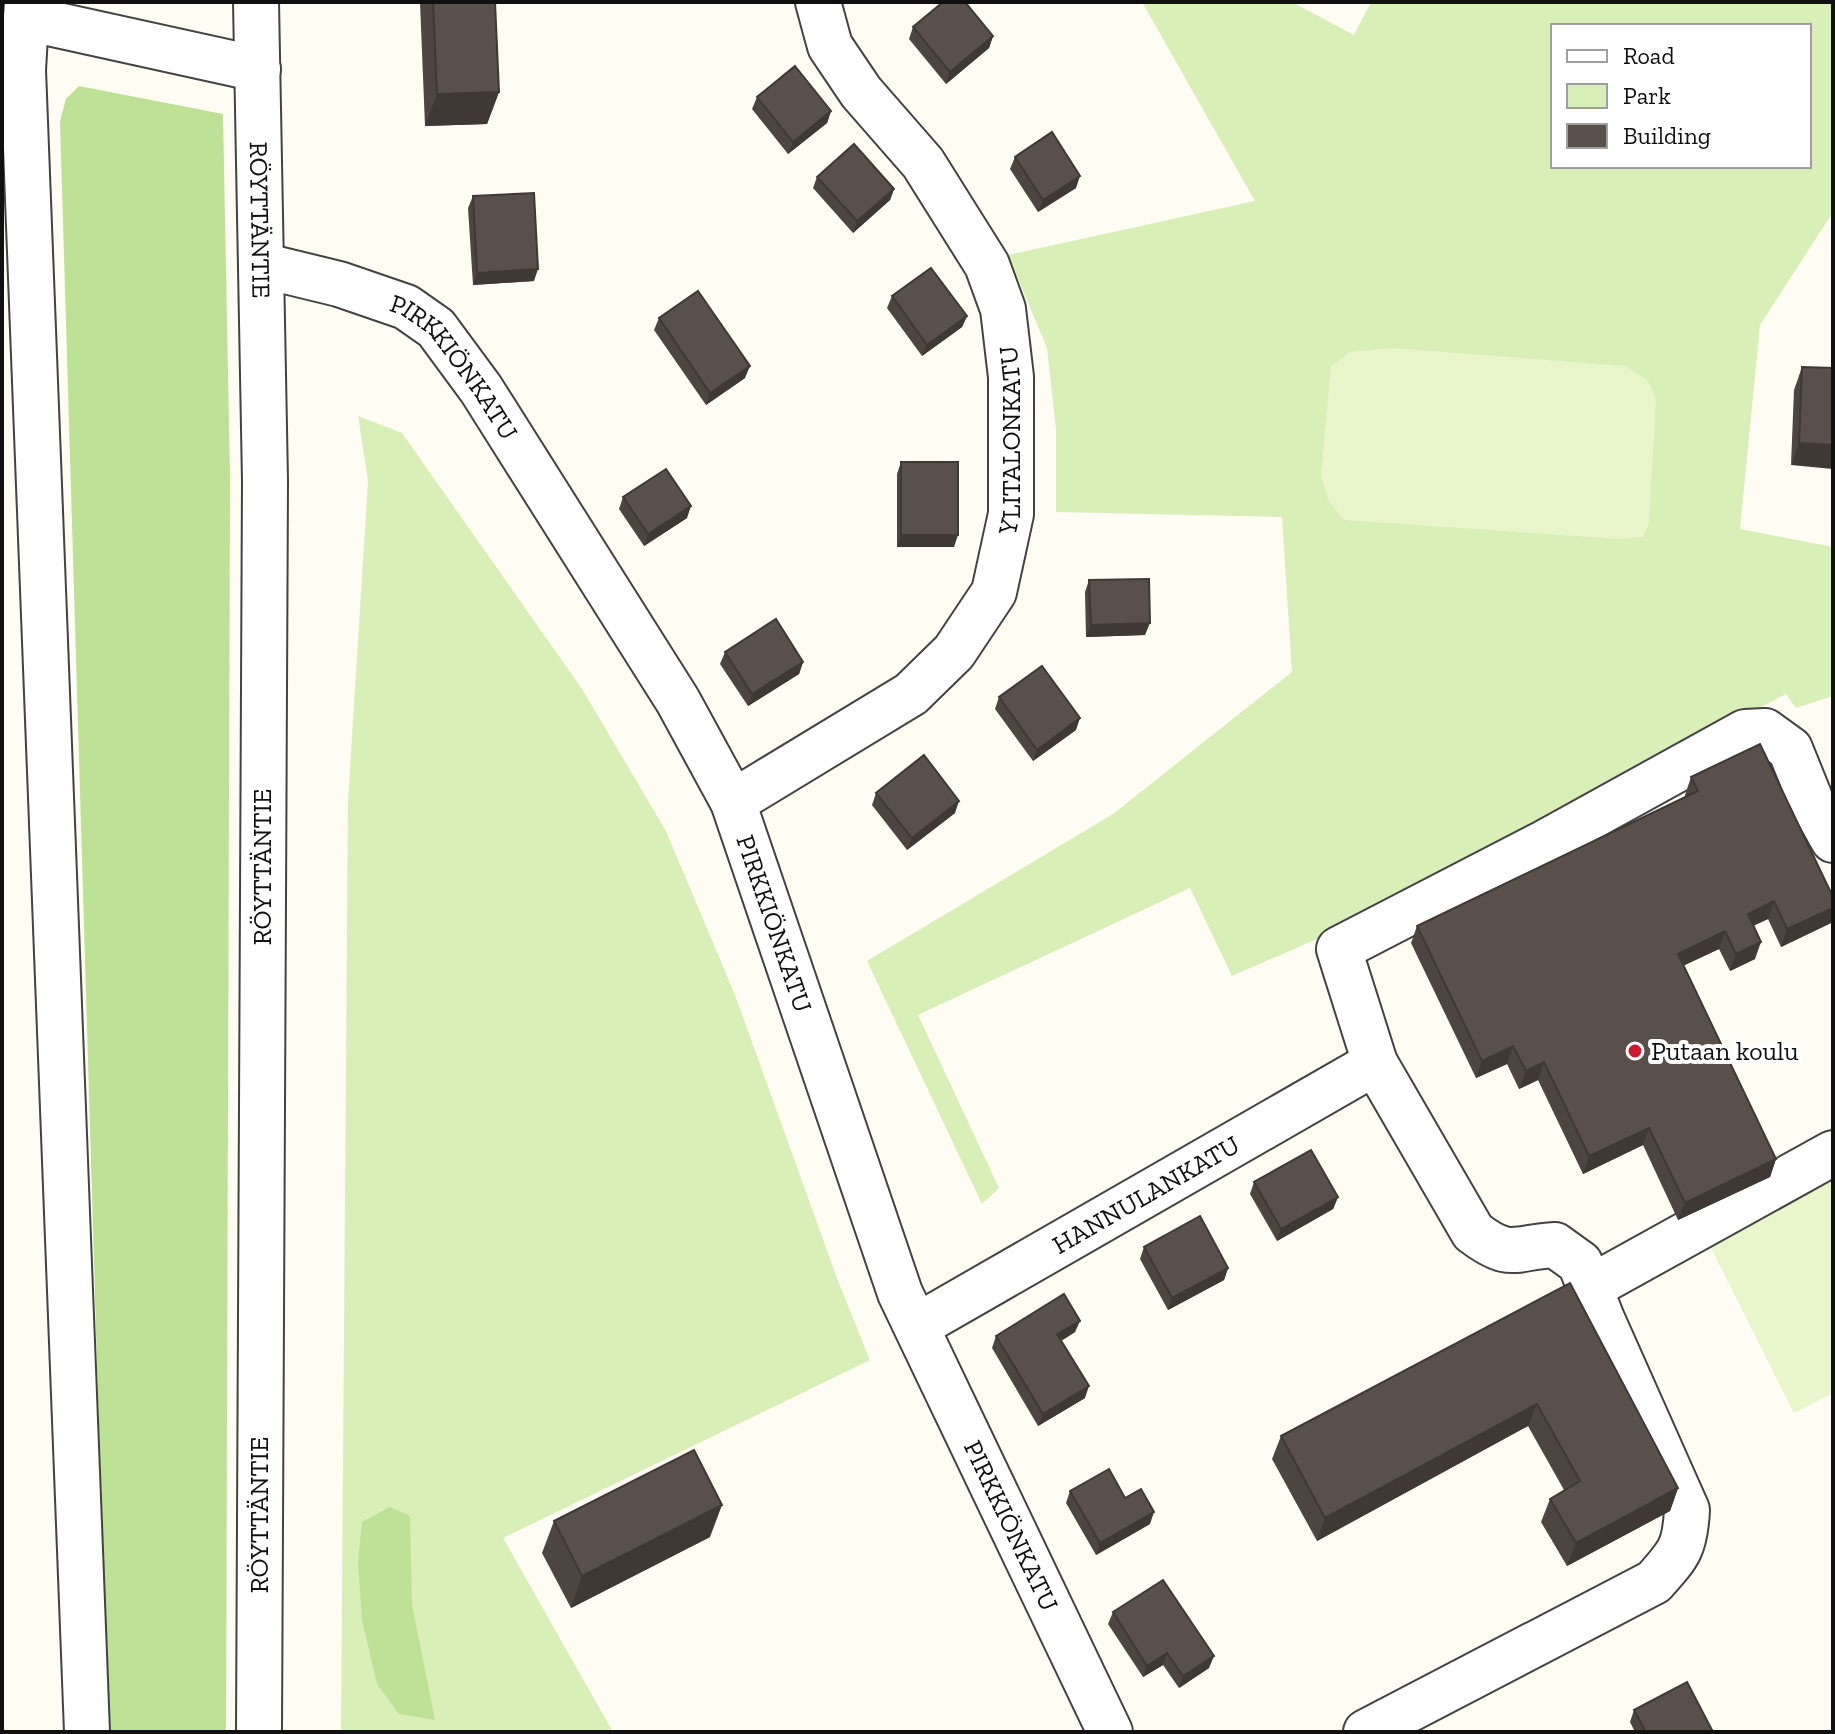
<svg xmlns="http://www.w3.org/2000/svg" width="1835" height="1734" viewBox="0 0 1835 1734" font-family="'Zilla Slab',serif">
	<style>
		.green { fill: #d8efb7; fill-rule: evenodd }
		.forest { fill: #bde195 }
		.pitch { fill: #e9f5ca }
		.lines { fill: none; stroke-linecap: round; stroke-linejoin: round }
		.minor-casing { stroke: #434343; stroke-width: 48 }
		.minor { stroke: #fff; stroke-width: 44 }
		.wall { fill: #4d4540 }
		.shaded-wall { fill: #3f3834 }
		.building { fill: #5a504b; stroke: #3f3834; stroke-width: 2 }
		.poi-dot { fill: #d1172d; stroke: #fff; stroke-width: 3 }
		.labels { text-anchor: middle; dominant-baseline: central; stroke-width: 8; stroke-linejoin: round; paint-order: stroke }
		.street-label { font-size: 26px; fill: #101010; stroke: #fff }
		.poi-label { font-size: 26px; fill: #101010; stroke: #fff; text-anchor: start }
	</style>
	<rect width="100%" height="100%" fill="#fffcf3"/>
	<g class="green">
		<path d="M 1142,2 L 1292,2 L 1354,35 L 1371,2 L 1833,2 L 1833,212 L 1760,325 L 1740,529 L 1833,547 L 1833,696 L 1796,708 L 1786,694 L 1360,920 L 1232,976 L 1190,888 L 918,1015 L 999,1188 L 982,1204 L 867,961 L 1113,814 L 1292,672 L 1282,517 L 1056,512 L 1056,429 L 1047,348 L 1008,255 L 1255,201 ZM 1553,26 L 1809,26 L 1809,166 L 1553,166 Z"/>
		<polygon points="358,416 402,433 582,689 666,831 735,995 838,1281 870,1360 503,1538 613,1732 341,1732 348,801 368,481"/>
	</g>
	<g class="forest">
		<polygon points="79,86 223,114 230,477 226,1732 108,1732 60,121 66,99"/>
		<polygon points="390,1507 410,1516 412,1605 435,1720 399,1714 377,1684 362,1620 358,1562 362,1522"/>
	</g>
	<g class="pitch">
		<polygon points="1392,348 1626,366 1648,381 1656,399 1649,523 1643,537 1620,539 1344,520 1328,500 1321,474 1331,366 1350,352"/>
		<polygon points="1833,1167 1833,1393 1794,1413 1703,1232"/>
	</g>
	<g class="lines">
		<defs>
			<g id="minor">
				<polyline points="27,2 23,70 87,1732"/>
				<path id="s1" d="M 256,2 L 265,481 L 259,1732"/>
				<polyline points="26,18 258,69"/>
				<path id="s2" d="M 261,265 L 339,284 L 406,307 L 436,328 L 481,389 L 678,701 L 733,802 L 900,1293 L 1110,1732"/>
				<path id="s3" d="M 733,802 L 911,694 L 954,652 L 994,592 L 1011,514 L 1011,377 L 1003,309 L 987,265 L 923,163 L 861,92 L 830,46 L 818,2"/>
				<polyline points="1591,1287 1833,1153"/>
				<path id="s4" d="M 917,1326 L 1375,1063"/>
				<path d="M 1366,1732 L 1654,1582 C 1679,1554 1685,1548 1687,1510 L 1602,1319 L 1580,1263 L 1555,1245 C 1514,1247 1511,1261 1473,1232 L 1375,1063 L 1339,949 L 1544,843 L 1745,732 L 1765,731 L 1790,749 L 1811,801 L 1833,840"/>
			</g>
		</defs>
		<use href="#minor" class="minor-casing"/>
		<use href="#minor" class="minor"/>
	</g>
	<g class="wall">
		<polygon points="420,2 495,2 499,92 487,124 425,126"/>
		<polygon points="913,27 993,36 989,48 946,84 909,39"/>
		<polygon points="757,97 831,111 827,123 788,154 752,109"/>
		<polygon points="1015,157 1076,188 1038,212 1010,169"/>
		<polygon points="817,177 894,189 890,200 853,233 813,188"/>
		<polygon points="473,196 534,281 473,285 468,208"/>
		<polygon points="892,296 967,316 962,327 922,356 887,308"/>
		<polygon points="659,318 745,378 706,405 654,330"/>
		<polygon points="1802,367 1833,368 1791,465 1794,390"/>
		<polygon points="901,462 954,547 897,547 897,474"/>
		<polygon points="623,497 687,518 644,546 619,509"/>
		<polygon points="1089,580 1145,635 1086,637 1085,592"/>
		<polygon points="725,652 803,662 799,674 748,706 720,664"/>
		<polygon points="999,697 1076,730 1033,761 995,709"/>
		<polygon points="1691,777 1833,897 1833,918 1831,923 1781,947 1768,919 1753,926 1755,959 1730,971 1719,949 1683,966 1776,1159 1770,1177 1678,1220 1643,1145 1583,1174 1538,1080 1519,1089 1507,1064 1476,1078 1411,943 1417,926 1686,797 1685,795"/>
		<polygon points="876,793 955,813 907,850 872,805"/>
		<polygon points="1254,1182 1338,1197 1333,1209 1277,1241 1250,1194"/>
		<polygon points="1144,1247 1228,1268 1224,1280 1168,1310 1140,1259"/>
		<polygon points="1570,1283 1678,1488 1670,1511 1567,1566 1541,1522 1550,1499 1564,1490 1528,1426 1317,1541 1272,1459 1281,1436"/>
		<polygon points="1075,1332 1061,1341 1085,1398 1038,1426 992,1348 996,1336"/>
		<polygon points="1070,1491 1125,1498 1150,1524 1096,1555 1066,1503"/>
		<polygon points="554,1521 710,1537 571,1608 542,1553"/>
		<polygon points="1113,1612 1209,1668 1179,1688 1163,1665 1143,1677 1108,1624"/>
		<polygon points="1634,1710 1713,1732 1635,1732 1630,1722"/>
	</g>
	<g class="shaded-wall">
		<polygon points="993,36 989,48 946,84 950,72"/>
		<polygon points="499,92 487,124 425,126 437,94"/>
		<polygon points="831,111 827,123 788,154 793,142"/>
		<polygon points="1080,176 1076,188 1038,212 1043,200"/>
		<polygon points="894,189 890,200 853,233 857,221"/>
		<polygon points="538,269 534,281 473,285 477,273"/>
		<polygon points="967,316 962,327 922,356 927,345"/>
		<polygon points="750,366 745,378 706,405 710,393"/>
		<polygon points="1799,443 1833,445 1833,469 1791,465"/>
		<polygon points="691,506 687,518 644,546 648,534"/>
		<polygon points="901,535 958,535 954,547 897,547"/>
		<polygon points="1150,623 1145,635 1086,637 1091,625"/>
		<polygon points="803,662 799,674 748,706 752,694"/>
		<polygon points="1080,718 1076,730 1033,761 1037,750"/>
		<polygon points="959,801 955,813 907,850 912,838"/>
		<polygon points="1774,901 1768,919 1741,931 1748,914"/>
		<polygon points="1833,908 1833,918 1831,923 1781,947 1787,929"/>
		<polygon points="1725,931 1719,949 1671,971 1678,954"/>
		<polygon points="1761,942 1755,959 1730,971 1736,954"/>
		<polygon points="1513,1046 1507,1064 1476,1078 1482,1061"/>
		<polygon points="1544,1062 1538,1080 1519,1089 1526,1071"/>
		<polygon points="1649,1128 1643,1145 1583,1174 1589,1156"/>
		<polygon points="1776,1159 1770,1177 1678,1220 1685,1203"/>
		<polygon points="1338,1197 1333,1209 1277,1241 1281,1229"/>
		<polygon points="1228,1268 1224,1280 1168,1310 1172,1298"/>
		<polygon points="1080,1321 1075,1332 1053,1346 1057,1334"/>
		<polygon points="1089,1386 1085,1398 1038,1426 1043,1414"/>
		<polygon points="1537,1404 1528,1426 1317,1541 1325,1518"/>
		<polygon points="1678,1488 1670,1511 1567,1566 1576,1543"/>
		<polygon points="722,1505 710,1537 571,1608 582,1576"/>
		<polygon points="1154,1512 1150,1524 1096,1555 1100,1543"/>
		<polygon points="1167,1653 1163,1665 1143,1677 1147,1666"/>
		<polygon points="1214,1656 1209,1668 1179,1688 1183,1676"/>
	</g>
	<g class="building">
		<polygon points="433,2 495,2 499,92 437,94"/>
		<polygon points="943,2 965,2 993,36 950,72 913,27"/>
		<polygon points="795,66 831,111 793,142 757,97"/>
		<polygon points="1052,132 1080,176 1043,200 1015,157"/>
		<polygon points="854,144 894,189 857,221 817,177"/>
		<polygon points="534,193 538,269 477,273 473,196"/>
		<polygon points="931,268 967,316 927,345 892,296"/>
		<polygon points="698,291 750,366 710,393 659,318"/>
		<polygon points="1802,367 1833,368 1833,445 1799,443"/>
		<rect x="901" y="462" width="57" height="73"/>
		<polygon points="666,469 691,506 648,534 623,497"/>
		<polygon points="1149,579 1150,623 1091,625 1089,580"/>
		<polygon points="776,619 803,662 752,694 725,652"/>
		<polygon points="1042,666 1080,718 1037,750 999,697"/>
		<polygon points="1760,744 1833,897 1833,908 1787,929 1774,901 1748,914 1761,942 1736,954 1725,931 1678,954 1776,1159 1685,1203 1649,1128 1589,1156 1544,1062 1526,1071 1513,1046 1482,1061 1417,926 1698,791 1691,777"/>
		<polygon points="924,755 959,801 912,838 876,793"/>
		<polygon points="1311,1150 1338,1197 1281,1229 1254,1182"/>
		<polygon points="1200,1216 1228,1268 1172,1298 1144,1247"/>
		<polygon points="1570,1283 1678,1488 1576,1543 1550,1499 1580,1481 1537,1404 1325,1518 1281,1436"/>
		<polygon points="1064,1294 1080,1321 1057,1334 1089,1386 1043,1414 996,1336"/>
		<polygon points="694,1450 722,1505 582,1576 554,1521"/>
		<polygon points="1109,1469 1125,1498 1141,1489 1154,1512 1100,1543 1070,1491"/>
		<polygon points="1163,1580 1214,1656 1183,1676 1167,1653 1147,1666 1113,1612"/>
		<polygon points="1687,1682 1713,1732 1646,1732 1634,1710"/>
	</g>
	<circle class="poi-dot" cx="1635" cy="1051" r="8"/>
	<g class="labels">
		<g class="street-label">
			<text stroke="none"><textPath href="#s1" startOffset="218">RÖYTTÄNTIE</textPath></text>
			<text stroke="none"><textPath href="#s2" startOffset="228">PIRKKIÖNKATU</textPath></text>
			<text stroke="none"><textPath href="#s3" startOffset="494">YLITALONKATU</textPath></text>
			<text transform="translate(262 867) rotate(-90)">RÖYTTÄNTIE</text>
			<text stroke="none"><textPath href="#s2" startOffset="876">PIRKKIÖNKATU</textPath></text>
			<text stroke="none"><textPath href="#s4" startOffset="264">HANNULANKATU</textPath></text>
			<text transform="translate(259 1515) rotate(-90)">RÖYTTÄNTIE</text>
			<text stroke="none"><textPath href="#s2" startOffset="1524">PIRKKIÖNKATU</textPath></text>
		</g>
		<g class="poi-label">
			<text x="1651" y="1051">Putaan koulu</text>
		</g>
	</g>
	<rect width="1835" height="1734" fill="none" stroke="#101010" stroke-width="8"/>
	<rect x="1551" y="24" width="260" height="144" fill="#ffffff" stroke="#9f9f9f" stroke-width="2"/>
	<rect x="1567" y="50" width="40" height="12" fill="#ffffff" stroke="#9f9f9f" stroke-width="2"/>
	<text x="1623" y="64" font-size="24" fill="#101010">Road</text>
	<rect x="1567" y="84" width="40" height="24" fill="#d8efb7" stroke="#9f9f9f" stroke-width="2"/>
	<text x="1623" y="104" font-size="24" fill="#101010">Park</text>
	<rect x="1567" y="124" width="40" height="24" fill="#5a504b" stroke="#9f9f9f" stroke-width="2"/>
	<text x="1623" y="144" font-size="24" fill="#101010">Building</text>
</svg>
